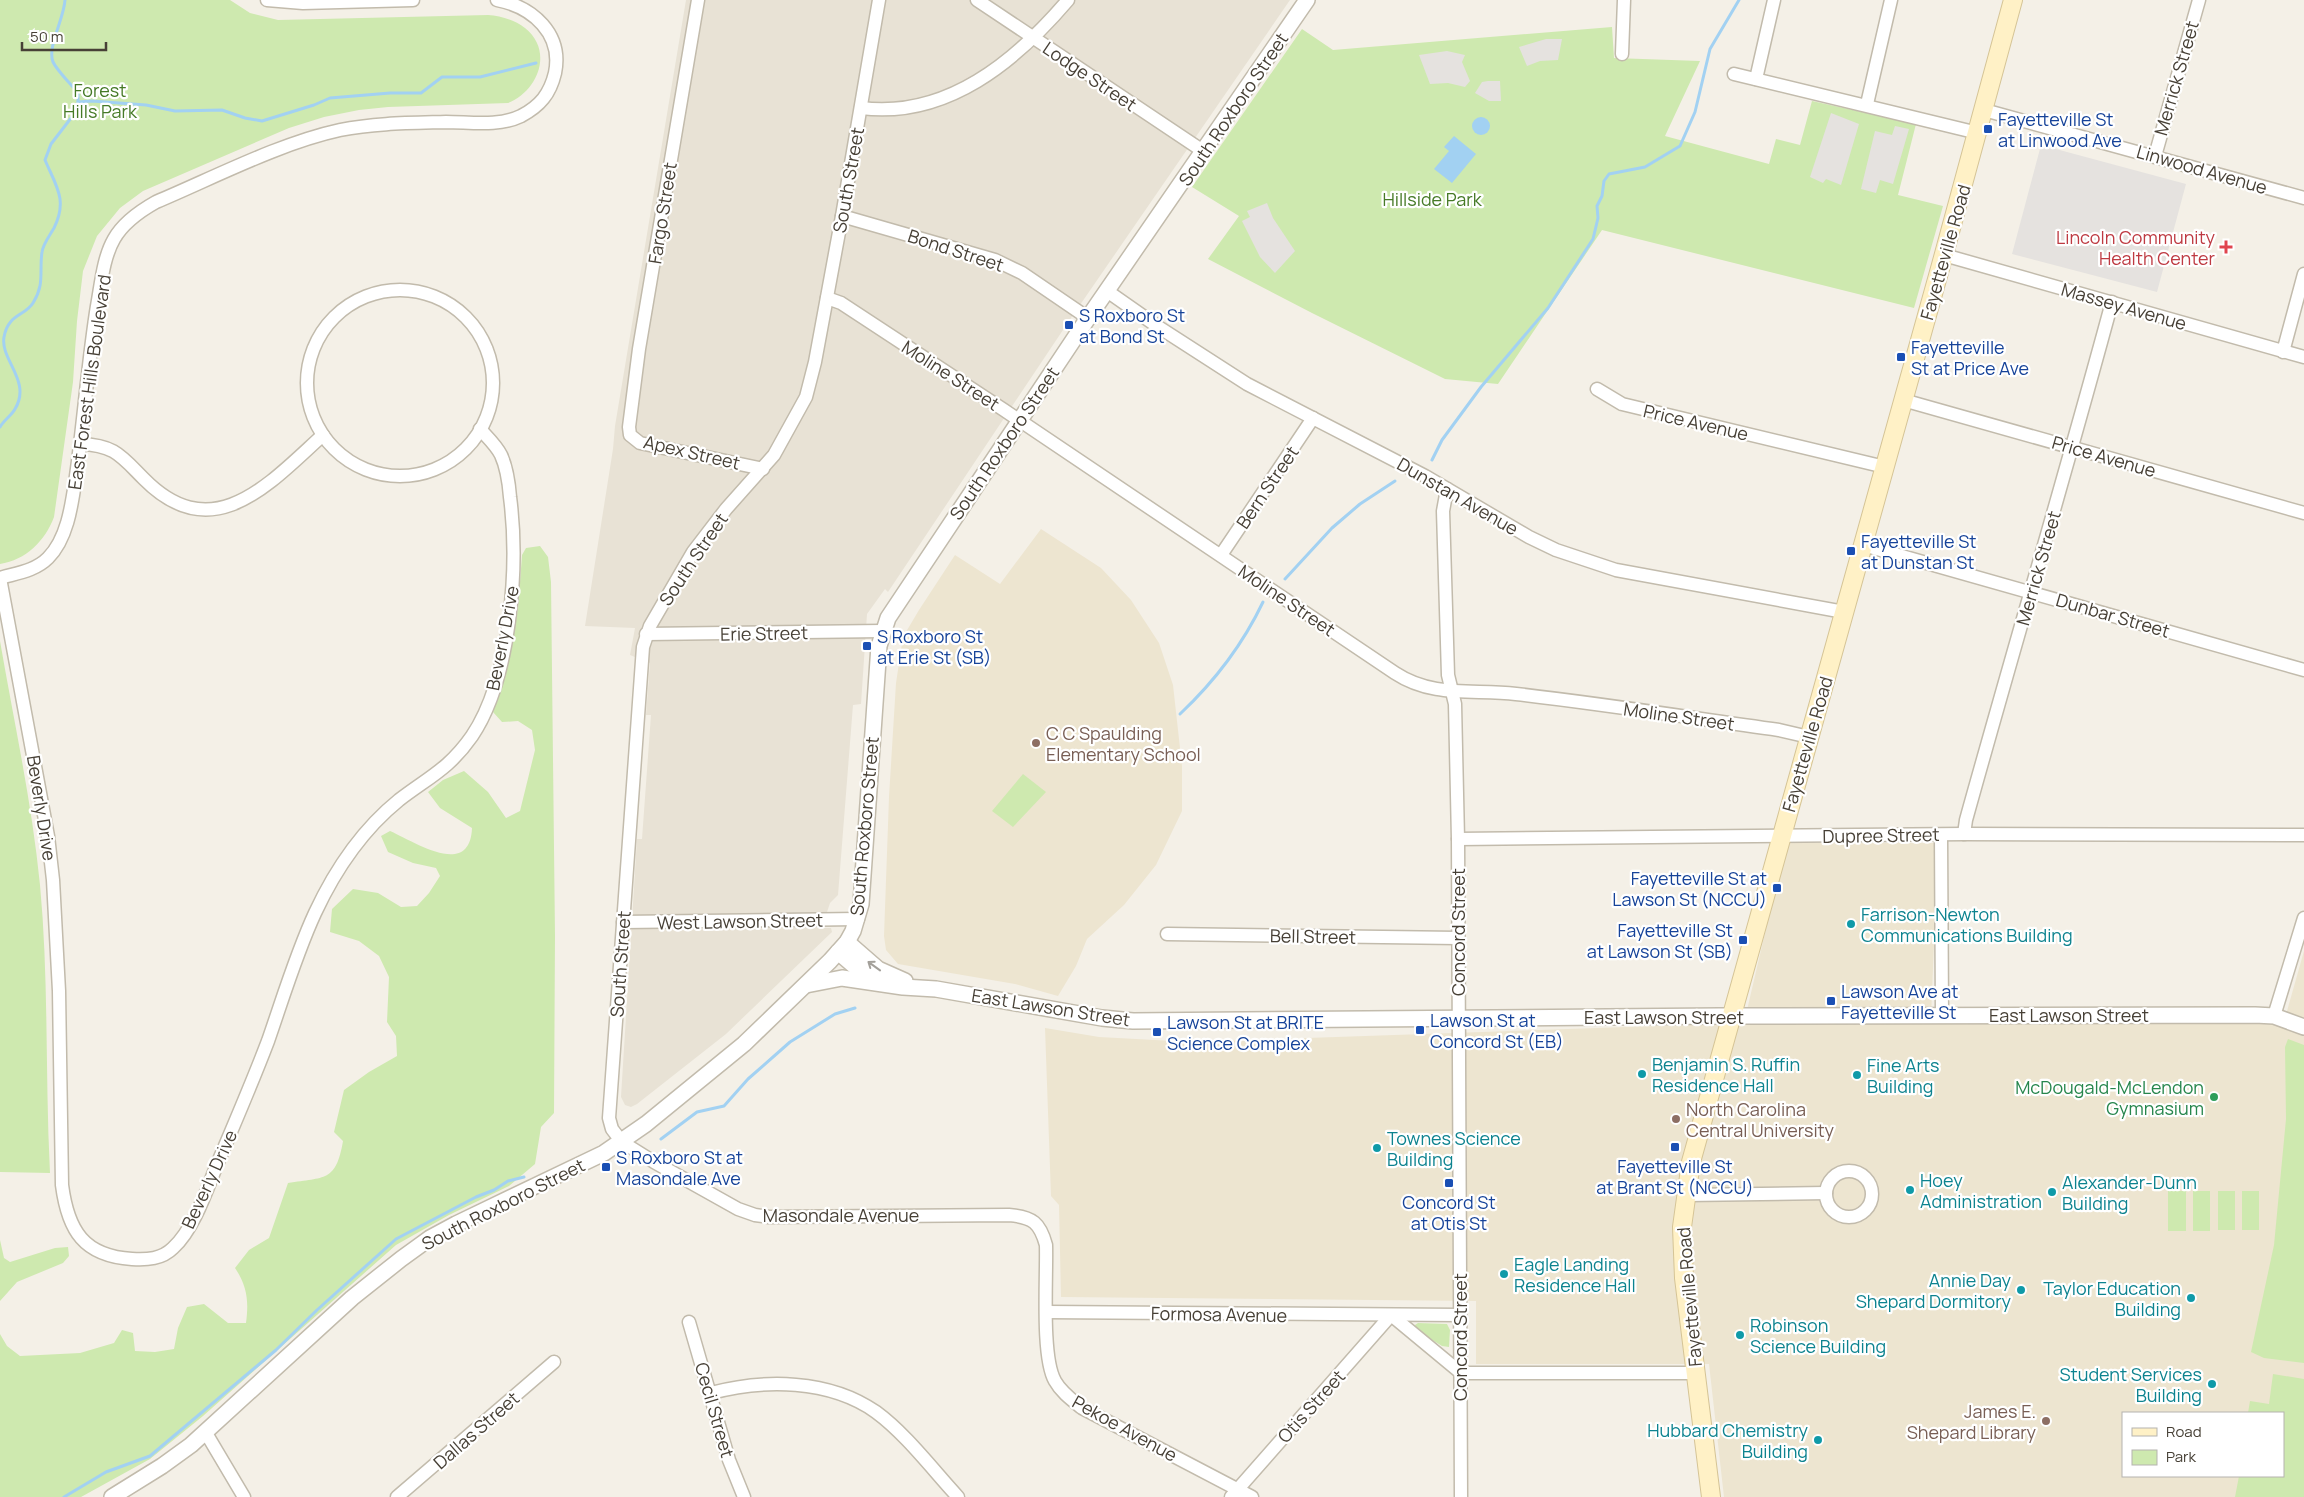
<svg xmlns="http://www.w3.org/2000/svg" width="2304" height="1497" viewBox="0 0 2304 1497" font-family="Manrope,sans-serif">
	<style>
		.residential { fill: #e8e2d5 }
		.education { fill: #ede5d0; fill-rule: evenodd }
		.green { fill: #cee9af }
		.parking { fill: #e5e2df }
		.water { fill: #a2d1f2 }
		.lines { fill: none; stroke-linecap: round; stroke-linejoin: round }
		.stream { stroke: #a2d1f2; stroke-width: 3 }
		.minor-casing { stroke: #c2bbac; stroke-width: 15 }
		.tertiary-casing { stroke: #c2bbac; stroke-width: 18 }
		.secondary-casing { stroke: #d5c496; stroke-width: 20 }
		.minor { stroke: #fff; stroke-width: 12 }
		.tertiary { stroke: #fff; stroke-width: 15 }
		.secondary { stroke: #fff1c6; stroke-width: 18 }
		.oneway { stroke: #a3a09a }
		.transit-dot { fill: #1a4fb4; stroke: #fff; stroke-width: 2 }
		.health-dot { fill: #e0444e; stroke: #fff; stroke-width: 2 }
		.education-dot { fill: #8d6e63; stroke: #fff; stroke-width: 2 }
		.culture-dot { fill: #0f9aa8; stroke: #fff; stroke-width: 2 }
		.leisure-dot { fill: #2e9e5b; stroke: #fff; stroke-width: 2 }
		.labels { text-anchor: middle; dominant-baseline: central; stroke-width: 4.5; stroke-linejoin: round; paint-order: stroke }
		.street-label { font-size: 18px; fill: #474036; stroke: #fff }
		.park-label { font-size: 18px; fill: #467a27; stroke: #fff }
		.transit-label { font-size: 18px; fill: #164399; stroke: #fff; text-anchor: start }
		.health-label { font-size: 18px; fill: #be3a42; stroke: #fff; text-anchor: end }
		.education-label { font-size: 18px; fill: #785e54; stroke: #fff; text-anchor: start }
		.culture-label { font-size: 18px; fill: #0d838f; stroke: #fff; text-anchor: start }
		.leisure-label { font-size: 18px; fill: #27864d; stroke: #fff; text-anchor: end }
	</style>
	<rect width="100%" height="100%" fill="#f4f0e7"/>
	<polygon class="residential" points="686,0 1290,0 1071,318 888,592 885,589 867,614 861,704 853,705 838,895 830,903 823,924 823,928 831,928 832,932 726,1034 637,1104 631,1107 625,1105 621,1097 637,839 642,839 651,715 646,715 650,663 630,655 635,628 585,626 613,449 615,426"/>
	<g class="education">
		<polygon points="1041,529 1101,568 1131,600 1159,643 1173,685 1182,766 1182,811 1156,865 1124,905 1087,939 1076,966 1058,996 1015,984 898,964 886,950 884,936 889,797 896,683 903,637 919,610 955,555 1000,584"/>
		<path d="M 1786,843 L 1938,843 L 1931,1018 L 2287,1011 L 2304,951 L 2304,1497 L 1724,1497 L 1709,1364 L 1476,1364 L 1476,1301 L 1061,1297 L 1059,1205 L 1051,1196 L 1045,1028 L 1099,1037 L 1192,1042 L 1744,1023 ZM 2123,1413 L 2283,1413 L 2283,1476 L 2123,1476 Z"/>
	</g>
	<g class="green">
		<path d="M 0,0 L 230,0 L 250,13 L 278,20 L 488,15 C 501,16 515,20 525,28 C 554,51 538,91 508,103 L 388,107 L 359,110 L 324,117 L 289,128 L 143,191 L 120,208 L 97,236 L 83,271 L 77,321 L 73,382 L 54,517 C 45,541 26,560 0,564 Z"/>
		<polygon points="1612,27 1614,58 1700,61 1665,136 1769,164 1776,139 1800,145 1812,101 1916,124 1898,195 1943,206 1914,308 1602,230 1498,384 1445,379 1312,313 1208,259 1239,216 1192,187 1302,29 1333,50"/>
		<path d="M 540,546 L 548,557 L 551,582 L 555,936 L 554,1113 L 541,1127 L 535,1164 L 509,1186 L 449,1215 L 396,1245 L 203,1416 L 150,1459 L 81,1497 L 0,1497 L 0,1334 L 7,1346 L 20,1356 L 80,1353 L 114,1343 L 122,1330 L 133,1333 L 135,1351 L 155,1352 L 174,1349 L 178,1328 L 187,1307 L 204,1304 L 228,1323 L 246,1323 C 249,1301 247,1286 235,1268 L 249,1250 L 269,1238 L 288,1183 C 325,1177 336,1182 343,1141 L 334,1132 L 344,1090 L 369,1072 L 397,1056 L 396,1036 L 387,1022 L 389,977 L 379,956 L 359,941 L 330,932 L 332,909 L 353,889 L 378,893 L 401,907 L 417,906 L 429,893 L 440,876 L 436,868 L 413,863 L 388,852 L 381,836 L 390,831 C 415,842 470,879 472,828 L 440,808 L 428,792 L 443,780 L 464,771 L 488,792 L 506,818 L 520,811 L 535,750 L 532,730 L 518,721 L 502,722 L 493,712 L 508,665 L 518,609 L 522,555 L 526,548 Z"/>
		<path d="M 0,641 C 14,722 32,803 40,885 C 49,980 45,1077 50,1173 L 0,1172 Z"/>
		<polygon points="1023,774 1046,792 1013,827 992,811"/>
		<polygon points="2288,1039 2304,1045 2304,1363 2264,1358 2251,1352 2274,1245 2286,1119 2285,1047"/>
		<rect x="2168" y="1191" width="18" height="40"/>
		<rect x="2193" y="1191" width="17" height="40"/>
		<rect x="2218" y="1191" width="17" height="39"/>
		<rect x="2242" y="1191" width="17" height="39"/>
		<polygon points="0,1240 4,1258 10,1262 55,1248 68,1247 69,1256 63,1263 17,1282 0,1301"/>
		<polygon points="1418,1323 1447,1324 1450,1330 1449,1347 1442,1346 1416,1330 1415,1325"/>
		<polygon points="2273,1374 2304,1379 2304,1497 2235,1497 2239,1476 2283,1476 2283,1413 2248,1413 2250,1401 2269,1404"/>
	</g>
	<g class="parking">
		<polygon points="1546,39 1562,39 1558,60 1540,61 1527,66 1519,47"/>
		<polygon points="1447,51 1465,55 1462,62 1470,81 1465,87 1448,83 1430,84 1419,55"/>
		<polygon points="1488,81 1500,81 1501,101 1489,101 1475,93 1482,82"/>
		<polygon points="1831,113 1859,124 1841,185 1826,179 1823,183 1810,177"/>
		<polygon points="1895,126 1909,129 1893,184 1880,180 1876,193 1861,189 1875,131 1892,135"/>
		<polygon points="2041,145 2186,184 2157,292 2012,254"/>
		<polygon points="1267,203 1273,218 1295,251 1275,273 1260,257 1242,221 1250,217 1247,211"/>
	</g>
	<g class="water">
		<circle cx="1481" cy="126" r="9"/>
		<polygon points="1454,136 1476,154 1452,183 1434,169 1449,151 1444,147"/>
	</g>
	<g class="lines">
		<g class="stream">
			<polyline points="78,102 92,101 146,105 175,111 222,110 245,118 262,121 314,105 330,98 390,93 421,93 442,77 480,77 536,63"/>
			<path d="M 0,427 C 4,420 11,416 15,409 C 32,381 0,360 4,337 C 8,314 25,316 33,303 C 45,284 39,272 42,252 C 43,244 50,235 54,228 C 68,200 56,186 45,160 L 51,144 L 78,109 L 78,93 C 71,84 58,72 53,62 C 47,47 64,19 65,0"/>
			<polyline points="1432,460 1442,440 1481,387 1548,308 1593,239 1598,218 1597,206 1602,196 1604,181 1609,174 1645,167 1680,146 1695,112 1710,49 1739,0"/>
			<polyline points="1285,579 1332,528 1360,504 1395,481"/>
			<path d="M 1180,714 C 1214,682 1243,644 1263,602"/>
			<polyline points="661,1139 697,1112 724,1106 748,1079 790,1042 835,1014 855,1008"/>
			<polyline points="64,1497 106,1472 150,1456 276,1350 317,1310 396,1239 476,1197 494,1190 508,1181 524,1177"/>
		</g>
		<defs>
			<g id="minor">
				<polyline points="267,0 303,3 413,0"/>
				<polyline points="698,0 639,349 629,427 630,435 640,443 763,469"/>
				<path d="M 879,0 L 842,216 L 815,362 L 806,397 L 774,455 L 726,509 L 693,552 L 650,626 L 643,647 L 609,1118 L 612,1129 L 622,1142 L 654,1162 L 738,1209 L 755,1215 L 769,1217 L 1009,1215 C 1033,1217 1040,1223 1046,1245 C 1047,1276 1041,1357 1055,1381 C 1061,1392 1072,1400 1082,1408 L 1252,1497"/>
				<polyline points="977,0 1203,151"/>
				<polyline points="1622,54 1624,0"/>
				<polyline points="1734,74 1978,133"/>
				<polyline points="1756,79 1774,0"/>
				<polyline points="1867,104 1891,0"/>
				<path d="M 861,108 C 947,119 1016,61 1068,0"/>
				<polyline points="1984,110 2304,198"/>
				<polyline points="2155,156 2199,0"/>
				<polyline points="842,216 995,260 1022,273 1088,318"/>
				<polyline points="1944,255 2304,357"/>
				<circle cx="400" cy="383" r="93"/>
				<polyline points="1107,291 1157,326 1247,384 1425,476 1529,537 1556,550 1616,570 1844,612"/>
				<path d="M 827,298 L 841,303 L 1004,410 L 1395,673 C 1433,698 1473,689 1516,694 C 1604,704 1692,718 1779,730 L 1809,737"/>
				<polyline points="2283,352 2304,274"/>
				<polyline points="1597,389 1622,404 1885,467"/>
				<polyline points="1903,400 2304,513"/>
				<path d="M 80,444 C 115,445 121,456 144,479 C 213,549 270,483 323,435"/>
				<polyline points="1447,489 1443,511 1448,675 1455,704 1458,839 1461,1497"/>
				<polyline points="1863,545 2304,670"/>
				<polyline points="1221,555 1313,418"/>
				<path d="M 0,578 L 48,836 L 53,880 L 59,991 L 62,1185 C 68,1231 84,1256 132,1259 C 147,1260 162,1259 173,1248 C 193,1230 206,1192 216,1167 C 234,1125 252,1083 268,1041 C 283,998 296,954 315,913 C 335,870 362,830 399,800 C 429,777 449,769 472,736 C 511,678 519,566 510,497 C 509,484 507,468 501,455 C 496,445 487,437 480,429"/>
				<path d="M 0,578 C 17,573 35,571 48,558 C 68,538 72,503 76,476 C 84,419 88,362 97,306 C 101,285 103,258 114,239 C 123,223 140,211 156,202 C 213,178 280,143 340,130 C 375,123 410,123 446,122 C 470,122 498,127 521,116 C 540,106 550,94 555,73 C 563,34 533,7 497,0"/>
				<polyline points="646,634 883,631"/>
				<path d="M 1964,834 L 1966,820 C 2014,647 2065,476 2112,302"/>
				<polyline points="1941,835 1942,1016"/>
				<polyline points="1458,839 1964,834 2304,835"/>
				<polyline points="623,922 858,919"/>
				<polyline points="1167,934 1458,938"/>
				<polyline points="2274,1016 2304,918"/>
				<circle cx="1849" cy="1194" r="23"/>
				<polyline points="1686,1195 1826,1193"/>
				<polyline points="1047,1312 1460,1315"/>
				<polyline points="1391,1315 1461,1373 1696,1373"/>
				<polyline points="689,1322 729,1460 744,1497"/>
				<path d="M 711,1393 C 764,1379 829,1379 876,1412 C 906,1434 933,1470 958,1497"/>
				<polyline points="206,1433 244,1497"/>
				<polyline points="397,1497 554,1362"/>
				<polyline points="1231,1497 1391,1315"/>
			</g>
			<g id="tertiary">
				<polyline points="847,942 878,969 905,981"/>
				<polyline points="838,952 873,982"/>
				<polyline points="806,985 842,978 903,987 936,989 1102,1018 1133,1021 1719,1016 2255,1015 2274,1016 2304,1027"/>
				<polyline points="112,1497 162,1466 191,1445 352,1298 401,1259 430,1238 456,1224 604,1153 646,1124 744,1044 830,961 847,942 853,931 861,904 879,646 888,618 1088,318 1307,0"/>
			</g>
			<polyline id="secondary" points="1711,1497 1684,1278 1682,1227 1691,1162 1941,265 2013,0"/>
		</defs>
		<use href="#minor" class="minor-casing"/>
		<use href="#tertiary" class="tertiary-casing"/>
		<use href="#secondary" class="secondary-casing"/>
		<use href="#minor" class="minor"/>
		<use href="#tertiary" class="tertiary"/>
		<use href="#secondary" class="secondary"/>
	</g>
	<defs><path id="oneway-shaft" d="M-6 0H5M1.5-3L5.5 0L1.5 3" fill="none" stroke-width="1.6" stroke-linecap="round" stroke-linejoin="round" transform="scale(1.25)"/></defs>
	<use class="oneway" href="#oneway-shaft" transform="translate(874 966) rotate(-144)"/>
	<g class="transit-dot">
		<rect x="1983" y="124" width="10" height="10" rx="2.5"/>
		<rect x="1064" y="320" width="10" height="10" rx="2.5"/>
		<rect x="1896" y="352" width="10" height="10" rx="2.5"/>
		<rect x="1846" y="546" width="10" height="10" rx="2.5"/>
		<rect x="862" y="641" width="10" height="10" rx="2.5"/>
		<rect x="1772" y="883" width="10" height="10" rx="2.5"/>
		<rect x="1738" y="935" width="10" height="10" rx="2.5"/>
		<rect x="1826" y="996" width="10" height="10" rx="2.5"/>
		<rect x="1415" y="1025" width="10" height="10" rx="2.5"/>
		<rect x="1152" y="1027" width="10" height="10" rx="2.5"/>
		<rect x="1670" y="1142" width="10" height="10" rx="2.5"/>
		<rect x="601" y="1162" width="10" height="10" rx="2.5"/>
		<rect x="1444" y="1178" width="10" height="10" rx="2.5"/>
	</g>
	<path class="health-dot" d="M2223.5 239.5h5v5h5v5h-5v5h-5v-5h-5v-5h5z"/>
	<g class="education-dot">
		<circle cx="1036" cy="743" r="5"/>
		<circle cx="1676" cy="1119" r="5"/>
		<circle cx="2046" cy="1421" r="5"/>
	</g>
	<g class="culture-dot">
		<circle cx="1851" cy="924" r="5"/>
		<circle cx="1642" cy="1074" r="5"/>
		<circle cx="1857" cy="1075" r="5"/>
		<circle cx="1377" cy="1148" r="5"/>
		<circle cx="1910" cy="1190" r="5"/>
		<circle cx="2052" cy="1192" r="5"/>
		<circle cx="1504" cy="1274" r="5"/>
		<circle cx="2021" cy="1290" r="5"/>
		<circle cx="2191" cy="1298" r="5"/>
		<circle cx="1740" cy="1335" r="5"/>
		<circle cx="2212" cy="1384" r="5"/>
		<circle cx="1818" cy="1440" r="5"/>
	</g>
	<circle class="leisure-dot" cx="2214" cy="1097" r="5"/>
	<g class="labels">
		<g class="street-label">
			<text transform="translate(1090 76) rotate(34)">Lodge Street</text>
			<text transform="translate(2176 78) rotate(-74)">Merrick Street</text>
			<text transform="translate(1233 109) rotate(-56)">South Roxboro Street</text>
			<text transform="translate(2202 169) rotate(16)">Linwood Avenue</text>
			<text transform="translate(848 180) rotate(-80)">South Street</text>
			<text transform="translate(662 213) rotate(-81)">Fargo Street</text>
			<text transform="translate(956 250) rotate(18)">Bond Street</text>
			<text transform="translate(1945 252) rotate(-74)">Fayetteville Road</text>
			<text transform="translate(2124 306) rotate(16)">Massey Avenue</text>
			<text transform="translate(951 375) rotate(33)">Moline Street</text>
			<text transform="translate(89 382) rotate(-82)">East Forest Hills Boulevard</text>
			<text transform="translate(1696 422) rotate(13)">Price Avenue</text>
			<text transform="translate(1004 443) rotate(-56)">South Roxboro Street</text>
			<text transform="translate(692 452) rotate(13)">Apex Street</text>
			<text transform="translate(2104 456) rotate(16)">Price Avenue</text>
			<text transform="translate(1267 487) rotate(-56)">Bern Street</text>
			<text transform="translate(1458 496) rotate(30)">Dunstan Avenue</text>
			<text transform="translate(693 559) rotate(-56)">South Street</text>
			<text transform="translate(2038 568) rotate(-74)">Merrick Street</text>
			<text transform="translate(1287 600) rotate(34)">Moline Street</text>
			<text transform="translate(2113 615) rotate(16)">Dunbar Street</text>
			<text transform="translate(764 633) rotate(-1)">Erie Street</text>
			<text transform="translate(502 638) rotate(-79)">Beverly Drive</text>
			<text transform="translate(1679 716) rotate(8)">Moline Street</text>
			<text transform="translate(1807 744) rotate(-74)">Fayetteville Road</text>
			<text transform="translate(42 808) rotate(81)">Beverly Drive</text>
			<text transform="translate(864 826) rotate(-85)">South Roxboro Street</text>
			<text transform="translate(1881 835) rotate(-1)">Dupree Street</text>
			<text transform="translate(740 921) rotate(-1)">West Lawson Street</text>
			<text transform="translate(1458 932) rotate(-90)">Concord Street</text>
			<text transform="translate(1313 936) rotate(1)">Bell Street</text>
			<text transform="translate(620 964) rotate(-86)">South Street</text>
			<text transform="translate(1051 1007) rotate(9)">East Lawson Street</text>
			<text x="2069" y="1015">East Lawson Street</text>
			<text x="1664" y="1017">East Lawson Street</text>
			<text transform="translate(209 1179) rotate(-65)">Beverly Drive</text>
			<text transform="translate(503 1204) rotate(-27)">South Roxboro Street</text>
			<text x="841" y="1215">Masondale Avenue</text>
			<text transform="translate(1689 1297) rotate(-95)">Fayetteville Road</text>
			<text transform="translate(1219 1314) rotate(1)">Formosa Avenue</text>
			<text transform="translate(1460 1337) rotate(-90)">Concord Street</text>
			<text transform="translate(1311 1406) rotate(-48)">Otis Street</text>
			<text transform="translate(715 1410) rotate(74)">Cecil Street</text>
			<text transform="translate(1125 1428) rotate(29)">Pekoe Avenue</text>
			<text transform="translate(476 1430) rotate(-41)">Dallas Street</text>
		</g>
		<g class="park-label">
			<text x="100" y="90">Forest<tspan x="100" dy="21">Hills Park</tspan></text>
			<text x="1432" y="199">Hillside Park</text>
		</g>
		<g class="transit-label">
			<text x="1998" y="119">Fayetteville St<tspan x="1998" dy="21">at Linwood Ave</tspan></text>
			<text x="1079" y="315">S Roxboro St<tspan x="1079" dy="21">at Bond St</tspan></text>
			<text x="1911" y="347">Fayetteville<tspan x="1911" dy="21">St at Price Ave</tspan></text>
			<text x="1861" y="541">Fayetteville St<tspan x="1861" dy="21">at Dunstan St</tspan></text>
			<text x="877" y="636">S Roxboro St<tspan x="877" dy="21">at Erie St (SB)</tspan></text>
			<text x="1767" y="878" text-anchor="end">Fayetteville St at<tspan x="1767" dy="21">Lawson St (NCCU)</tspan></text>
			<text x="1733" y="930" text-anchor="end">Fayetteville St<tspan x="1733" dy="21">at Lawson St (SB)</tspan></text>
			<text x="1841" y="991">Lawson Ave at<tspan x="1841" dy="21">Fayetteville St</tspan></text>
			<text x="1430" y="1020">Lawson St at<tspan x="1430" dy="21">Concord St (EB)</tspan></text>
			<text x="1167" y="1022">Lawson St at BRITE<tspan x="1167" dy="21">Science Complex</tspan></text>
			<text x="616" y="1157">S Roxboro St at<tspan x="616" dy="21">Masondale Ave</tspan></text>
			<text x="1675" y="1166" text-anchor="middle">Fayetteville St<tspan x="1675" dy="21">at Brant St (NCCU)</tspan></text>
			<text x="1449" y="1202" text-anchor="middle">Concord St<tspan x="1449" dy="21">at Otis St</tspan></text>
		</g>
		<g class="health-label">
			<text x="2215" y="237">Lincoln Community<tspan x="2215" dy="21">Health Center</tspan></text>
		</g>
		<g class="education-label">
			<text x="1046" y="733">C C Spaulding<tspan x="1046" dy="21">Elementary School</tspan></text>
			<text x="1686" y="1109">North Carolina<tspan x="1686" dy="21">Central University</tspan></text>
			<text x="2036" y="1411" text-anchor="end">James E.<tspan x="2036" dy="21">Shepard Library</tspan></text>
		</g>
		<g class="culture-label">
			<text x="1861" y="914">Farrison-Newton<tspan x="1861" dy="21">Communications Building</tspan></text>
			<text x="1652" y="1064">Benjamin S. Ruffin<tspan x="1652" dy="21">Residence Hall</tspan></text>
			<text x="1867" y="1065">Fine Arts<tspan x="1867" dy="21">Building</tspan></text>
			<text x="1387" y="1138">Townes Science<tspan x="1387" dy="21">Building</tspan></text>
			<text x="1920" y="1180">Hoey<tspan x="1920" dy="21">Administration</tspan></text>
			<text x="2062" y="1182">Alexander-Dunn<tspan x="2062" dy="21">Building</tspan></text>
			<text x="1514" y="1264">Eagle Landing<tspan x="1514" dy="21">Residence Hall</tspan></text>
			<text x="2011" y="1280" text-anchor="end">Annie Day<tspan x="2011" dy="21">Shepard Dormitory</tspan></text>
			<text x="2181" y="1288" text-anchor="end">Taylor Education<tspan x="2181" dy="21">Building</tspan></text>
			<text x="1750" y="1325">Robinson<tspan x="1750" dy="21">Science Building</tspan></text>
			<text x="2202" y="1374" text-anchor="end">Student Services<tspan x="2202" dy="21">Building</tspan></text>
			<text x="1808" y="1430" text-anchor="end">Hubbard Chemistry<tspan x="1808" dy="21">Building</tspan></text>
		</g>
		<g class="leisure-label">
			<text x="2204" y="1087">McDougald-McLendon<tspan x="2204" dy="21">Gymnasium</tspan></text>
		</g>
	</g>
	<rect x="2122" y="1412" width="162" height="65" fill="#ffffff" stroke="#b5b3af"/>
	<rect x="2132" y="1428" width="25" height="8" fill="#fff1c6" stroke="#b5b3af"/>
	<text x="2166" y="1437" font-size="15" fill="#474036">Road</text>
	<rect x="2132" y="1450" width="25" height="15" fill="#cee9af" stroke="#b5b3af"/>
	<text x="2166" y="1462" font-size="15" fill="#474036">Park</text>
	<path d="M22 42v8h84v-8" fill="none" stroke="#474036" stroke-width="2.5"/>
	<text x="30" y="42" font-size="15" fill="#474036" stroke="#ffffff" stroke-width="4" paint-order="stroke">50 m</text>
</svg>
